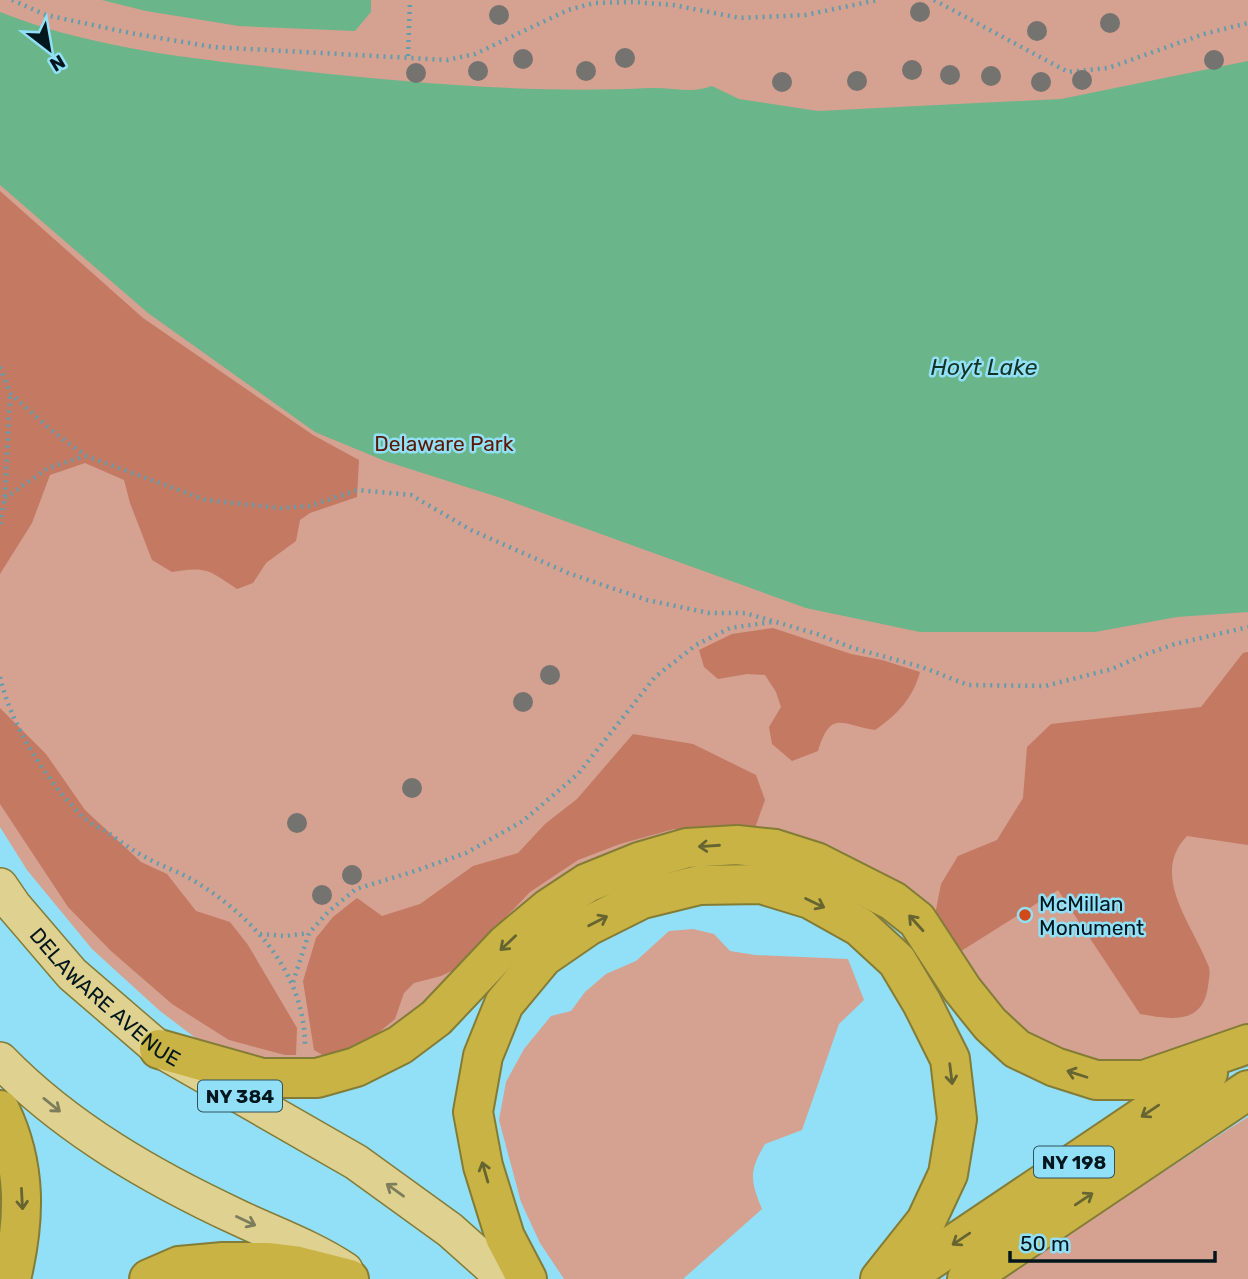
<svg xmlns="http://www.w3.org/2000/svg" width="1248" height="1279" viewBox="0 0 1248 1279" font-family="Rubik,sans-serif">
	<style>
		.green { fill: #d5a190 }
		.forest { fill: #c37962 }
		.water { fill: #6ab58a }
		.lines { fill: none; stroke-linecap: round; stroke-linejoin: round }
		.primary-casing { stroke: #837c37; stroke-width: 38 }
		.highway-casing { stroke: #837c37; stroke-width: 42 }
		.path { stroke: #629dae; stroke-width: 4.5; stroke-dasharray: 2 5; stroke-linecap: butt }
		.primary { stroke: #dfd18f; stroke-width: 35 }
		.highway { stroke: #c9b345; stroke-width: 38 }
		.tree { fill: #747370 }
		.oneway { stroke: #666531 }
		.oneway2 { stroke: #7c7d5c }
		.poi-dot { fill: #d14918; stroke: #92e0f7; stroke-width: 2.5 }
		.labels { text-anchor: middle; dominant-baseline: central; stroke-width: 5; stroke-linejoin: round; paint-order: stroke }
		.shield { fill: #92e0f7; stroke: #2d535e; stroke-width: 2 }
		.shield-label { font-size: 19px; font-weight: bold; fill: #02171d }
		.park-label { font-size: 21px; fill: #5c1902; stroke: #92e0f7 }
		.poi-label { font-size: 21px; fill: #02171d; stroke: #92e0f7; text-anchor: start }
		.street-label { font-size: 21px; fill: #02171d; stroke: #92e0f7 }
		.water-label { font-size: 23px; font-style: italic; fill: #133423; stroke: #92e0f7 }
	</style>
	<rect width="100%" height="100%" fill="#92e0f7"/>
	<g class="green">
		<polygon points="0,0 1248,0 1248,1027 1164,1065 1075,1063 1004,1021 929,925 675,833 621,847 581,865 430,1011 326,1068 223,1053 193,1036 160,1011 92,949 27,870 0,827"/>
		<path d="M 693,929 L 714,934 L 730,951 L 755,955 L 848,959 L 864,1000 L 839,1024 L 802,1130 L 765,1144 C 749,1171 750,1180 762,1209 L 683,1279 L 564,1279 L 540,1243 L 521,1202 L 499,1120 L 506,1082 L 524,1049 L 551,1016 L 571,1011 L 585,992 L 606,974 L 636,961 L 669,931 Z"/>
		<polygon points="1248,1117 1248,1279 1000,1279 1232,1127"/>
	</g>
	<g class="forest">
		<path d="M 0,191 L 143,318 L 313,435 L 359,460 L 357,497 L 310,513 L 300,520 L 296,541 L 266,563 L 253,583 L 237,589 C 209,570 207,566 172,572 L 152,560 L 130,503 L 124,480 L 85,463 L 50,475 L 32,523 L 0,574 Z"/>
		<path d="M 773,628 L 851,654 L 882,660 L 920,672 C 913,698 897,715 875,730 C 843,726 831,708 818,751 L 792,761 L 772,744 L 769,727 L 781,707 L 776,692 L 765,675 L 747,674 L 718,679 L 704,667 L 699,650 L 732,634 Z"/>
		<path d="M 1248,652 L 1248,845 L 1187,836 C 1149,875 1193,925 1208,965 C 1211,971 1209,979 1208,986 C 1203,1026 1169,1019 1140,1014 L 1058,890 L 958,953 L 934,920 L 941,884 L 958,856 L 997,840 L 1023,798 L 1027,747 L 1051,724 L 1201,707 L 1243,653 Z"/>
		<polygon points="0,708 46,754 85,810 141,862 167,874 196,911 230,922 248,945 297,1028 296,1055 285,1055 229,1040 172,1004 111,951 68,907 0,804"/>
		<polygon points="633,734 693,744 756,775 765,800 755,828 674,829 620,844 578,860 530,892 456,969 441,976 414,983 404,993 395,1019 354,1053 329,1059 314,1050 303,981 316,938 333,917 357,898 382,916 420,904 473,866 518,853 545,824 577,799"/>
	</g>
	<g class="water">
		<polygon points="102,0 371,0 371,12 355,31 239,26 146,11"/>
		<path d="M 0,12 C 96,50 199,59 301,71 C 414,83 536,94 650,88 C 672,87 692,94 712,86 L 739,99 L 818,111 L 1061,99 L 1248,61 L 1248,612 L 1177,617 L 1095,632 L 920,632 L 806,608 L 501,498 L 385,461 L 315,432 L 148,313 L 0,185 Z"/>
	</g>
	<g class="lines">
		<defs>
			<g id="primary">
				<path id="s1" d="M 0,886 L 13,905 L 72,974 L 159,1049 L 356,1162 L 450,1230 L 505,1279"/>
				<path d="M 0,1060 C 67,1129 153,1178 239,1218 C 275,1235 312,1248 345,1270"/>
			</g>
			<g id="highway">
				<polyline points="159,1049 262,1078 317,1078 356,1067 400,1045 436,1018 506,944 549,908 587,883 639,862 687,848 737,845 775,849 816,862 893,901 917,920 962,989 990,1024 1017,1049 1055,1067 1096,1080 1144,1080 1248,1044"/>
				<path d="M 0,1110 C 27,1166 25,1220 11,1279"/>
				<polyline points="149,1279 179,1266 223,1262 269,1262 294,1265 349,1279"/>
				<polyline points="527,1279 505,1237 483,1166 473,1112 483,1056 504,1004 543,957 588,926 642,899 699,885 761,884 810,899 860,927 897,961 922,1003 950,1059 957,1119 948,1174 926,1221 880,1279"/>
				<polyline points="902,1279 1208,1073"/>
				<polyline points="967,1279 1248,1090"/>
			</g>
		</defs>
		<use href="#primary" class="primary-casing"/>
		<use href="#highway" class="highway-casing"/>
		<g class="path">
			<polyline points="12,0 46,15 130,33 213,47 447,60 475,54 568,10 594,3 633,2 673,5 740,18 805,15 878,0"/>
			<polyline points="934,0 1068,72 1108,68 1204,34 1248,23"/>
			<polyline points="408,56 410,0"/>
			<polyline points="0,367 10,393 51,430 86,456 206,500 281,508 309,506 358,490 411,495 471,530 568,573 647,600 709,613 745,613 817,634 853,648 922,667 968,685 1045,686 1112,669 1141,656 1175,644 1248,627"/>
			<polyline points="5,498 48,468 85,456"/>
			<polyline points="0,524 5,498 10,394"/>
			<path d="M 0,677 C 11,725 45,779 80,814 C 87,822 98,827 107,832 C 120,841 133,851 147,858 C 161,866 177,871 191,879 C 252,915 306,973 305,1048"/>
			<polyline points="260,934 285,936 309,933"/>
			<polyline points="293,982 309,933 328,912 356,889 412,872 466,853 523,821 578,774 655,677 696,645 730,628 772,622"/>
		</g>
		<use href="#primary" class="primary"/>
		<use href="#highway" class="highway"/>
	</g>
	<g class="tree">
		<circle cx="920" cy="12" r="10"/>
		<circle cx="499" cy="15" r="10"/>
		<circle cx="1110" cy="23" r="10"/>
		<circle cx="1037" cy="31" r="10"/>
		<circle cx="625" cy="58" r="10"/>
		<circle cx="523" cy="59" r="10"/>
		<circle cx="1214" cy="60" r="10"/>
		<circle cx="912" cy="70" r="10"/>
		<circle cx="478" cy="71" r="10"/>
		<circle cx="586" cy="71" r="10"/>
		<circle cx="416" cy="73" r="10"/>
		<circle cx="950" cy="75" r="10"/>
		<circle cx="991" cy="76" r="10"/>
		<circle cx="1082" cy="80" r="10"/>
		<circle cx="857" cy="81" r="10"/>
		<circle cx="782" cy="82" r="10"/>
		<circle cx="1041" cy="82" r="10"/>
		<circle cx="550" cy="675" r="10"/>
		<circle cx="523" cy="702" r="10"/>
		<circle cx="412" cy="788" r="10"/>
		<circle cx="297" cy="823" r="10"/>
		<circle cx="352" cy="875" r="10"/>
		<circle cx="322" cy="895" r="10"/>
	</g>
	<defs><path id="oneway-shaft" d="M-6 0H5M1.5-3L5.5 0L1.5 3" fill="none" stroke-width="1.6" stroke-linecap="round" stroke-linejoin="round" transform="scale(1.75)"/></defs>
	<g class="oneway">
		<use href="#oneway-shaft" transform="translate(709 846) rotate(176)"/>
		<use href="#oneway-shaft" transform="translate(815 903) rotate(26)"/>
		<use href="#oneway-shaft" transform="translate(598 921) rotate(-27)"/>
		<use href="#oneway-shaft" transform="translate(916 923) rotate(-132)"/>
		<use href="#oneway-shaft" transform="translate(508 943) rotate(137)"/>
		<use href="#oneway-shaft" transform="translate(951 1074) rotate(83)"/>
		<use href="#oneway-shaft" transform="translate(1077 1074) rotate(-162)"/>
		<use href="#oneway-shaft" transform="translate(1150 1111) rotate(146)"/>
		<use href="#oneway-shaft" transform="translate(485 1172) rotate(-106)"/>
		<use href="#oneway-shaft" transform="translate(22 1199) rotate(87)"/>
		<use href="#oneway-shaft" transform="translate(1084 1199) rotate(-34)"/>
		<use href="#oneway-shaft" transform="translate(961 1239) rotate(146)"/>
	</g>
	<g class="oneway2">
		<use href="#oneway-shaft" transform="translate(52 1105) rotate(39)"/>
		<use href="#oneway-shaft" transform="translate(395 1190) rotate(-144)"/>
		<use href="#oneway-shaft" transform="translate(246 1221) rotate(25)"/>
	</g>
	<circle class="poi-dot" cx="1025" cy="915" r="7"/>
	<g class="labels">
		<g class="shield">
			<rect x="198" y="1080.5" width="84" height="31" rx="5"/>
			<rect x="1034" y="1146.5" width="80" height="31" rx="5"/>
		</g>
		<g class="shield-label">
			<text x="240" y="1096">NY 384</text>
			<text x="1074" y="1162">NY 198</text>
		</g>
		<g class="park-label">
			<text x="444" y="443">Delaware Park</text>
		</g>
		<g class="poi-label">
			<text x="1039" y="903">McMillan<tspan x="1039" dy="24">Monument</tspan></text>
		</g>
		<g class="street-label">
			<text stroke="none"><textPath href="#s1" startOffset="154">DELAWARE AVENUE</textPath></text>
		</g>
		<g class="water-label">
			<text x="984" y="367">Hoyt Lake</text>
		</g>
	</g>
	<g transform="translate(49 49) rotate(149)" stroke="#92e0f7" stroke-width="5" paint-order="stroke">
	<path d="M0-5L12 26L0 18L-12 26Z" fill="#02171d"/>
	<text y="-10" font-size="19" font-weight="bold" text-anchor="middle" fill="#02171d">N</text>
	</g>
	<path d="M1010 1251v10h205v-10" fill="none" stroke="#02171d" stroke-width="3.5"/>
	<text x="1020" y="1251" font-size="21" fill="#02171d" stroke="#92e0f7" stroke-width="5" paint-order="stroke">50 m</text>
</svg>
